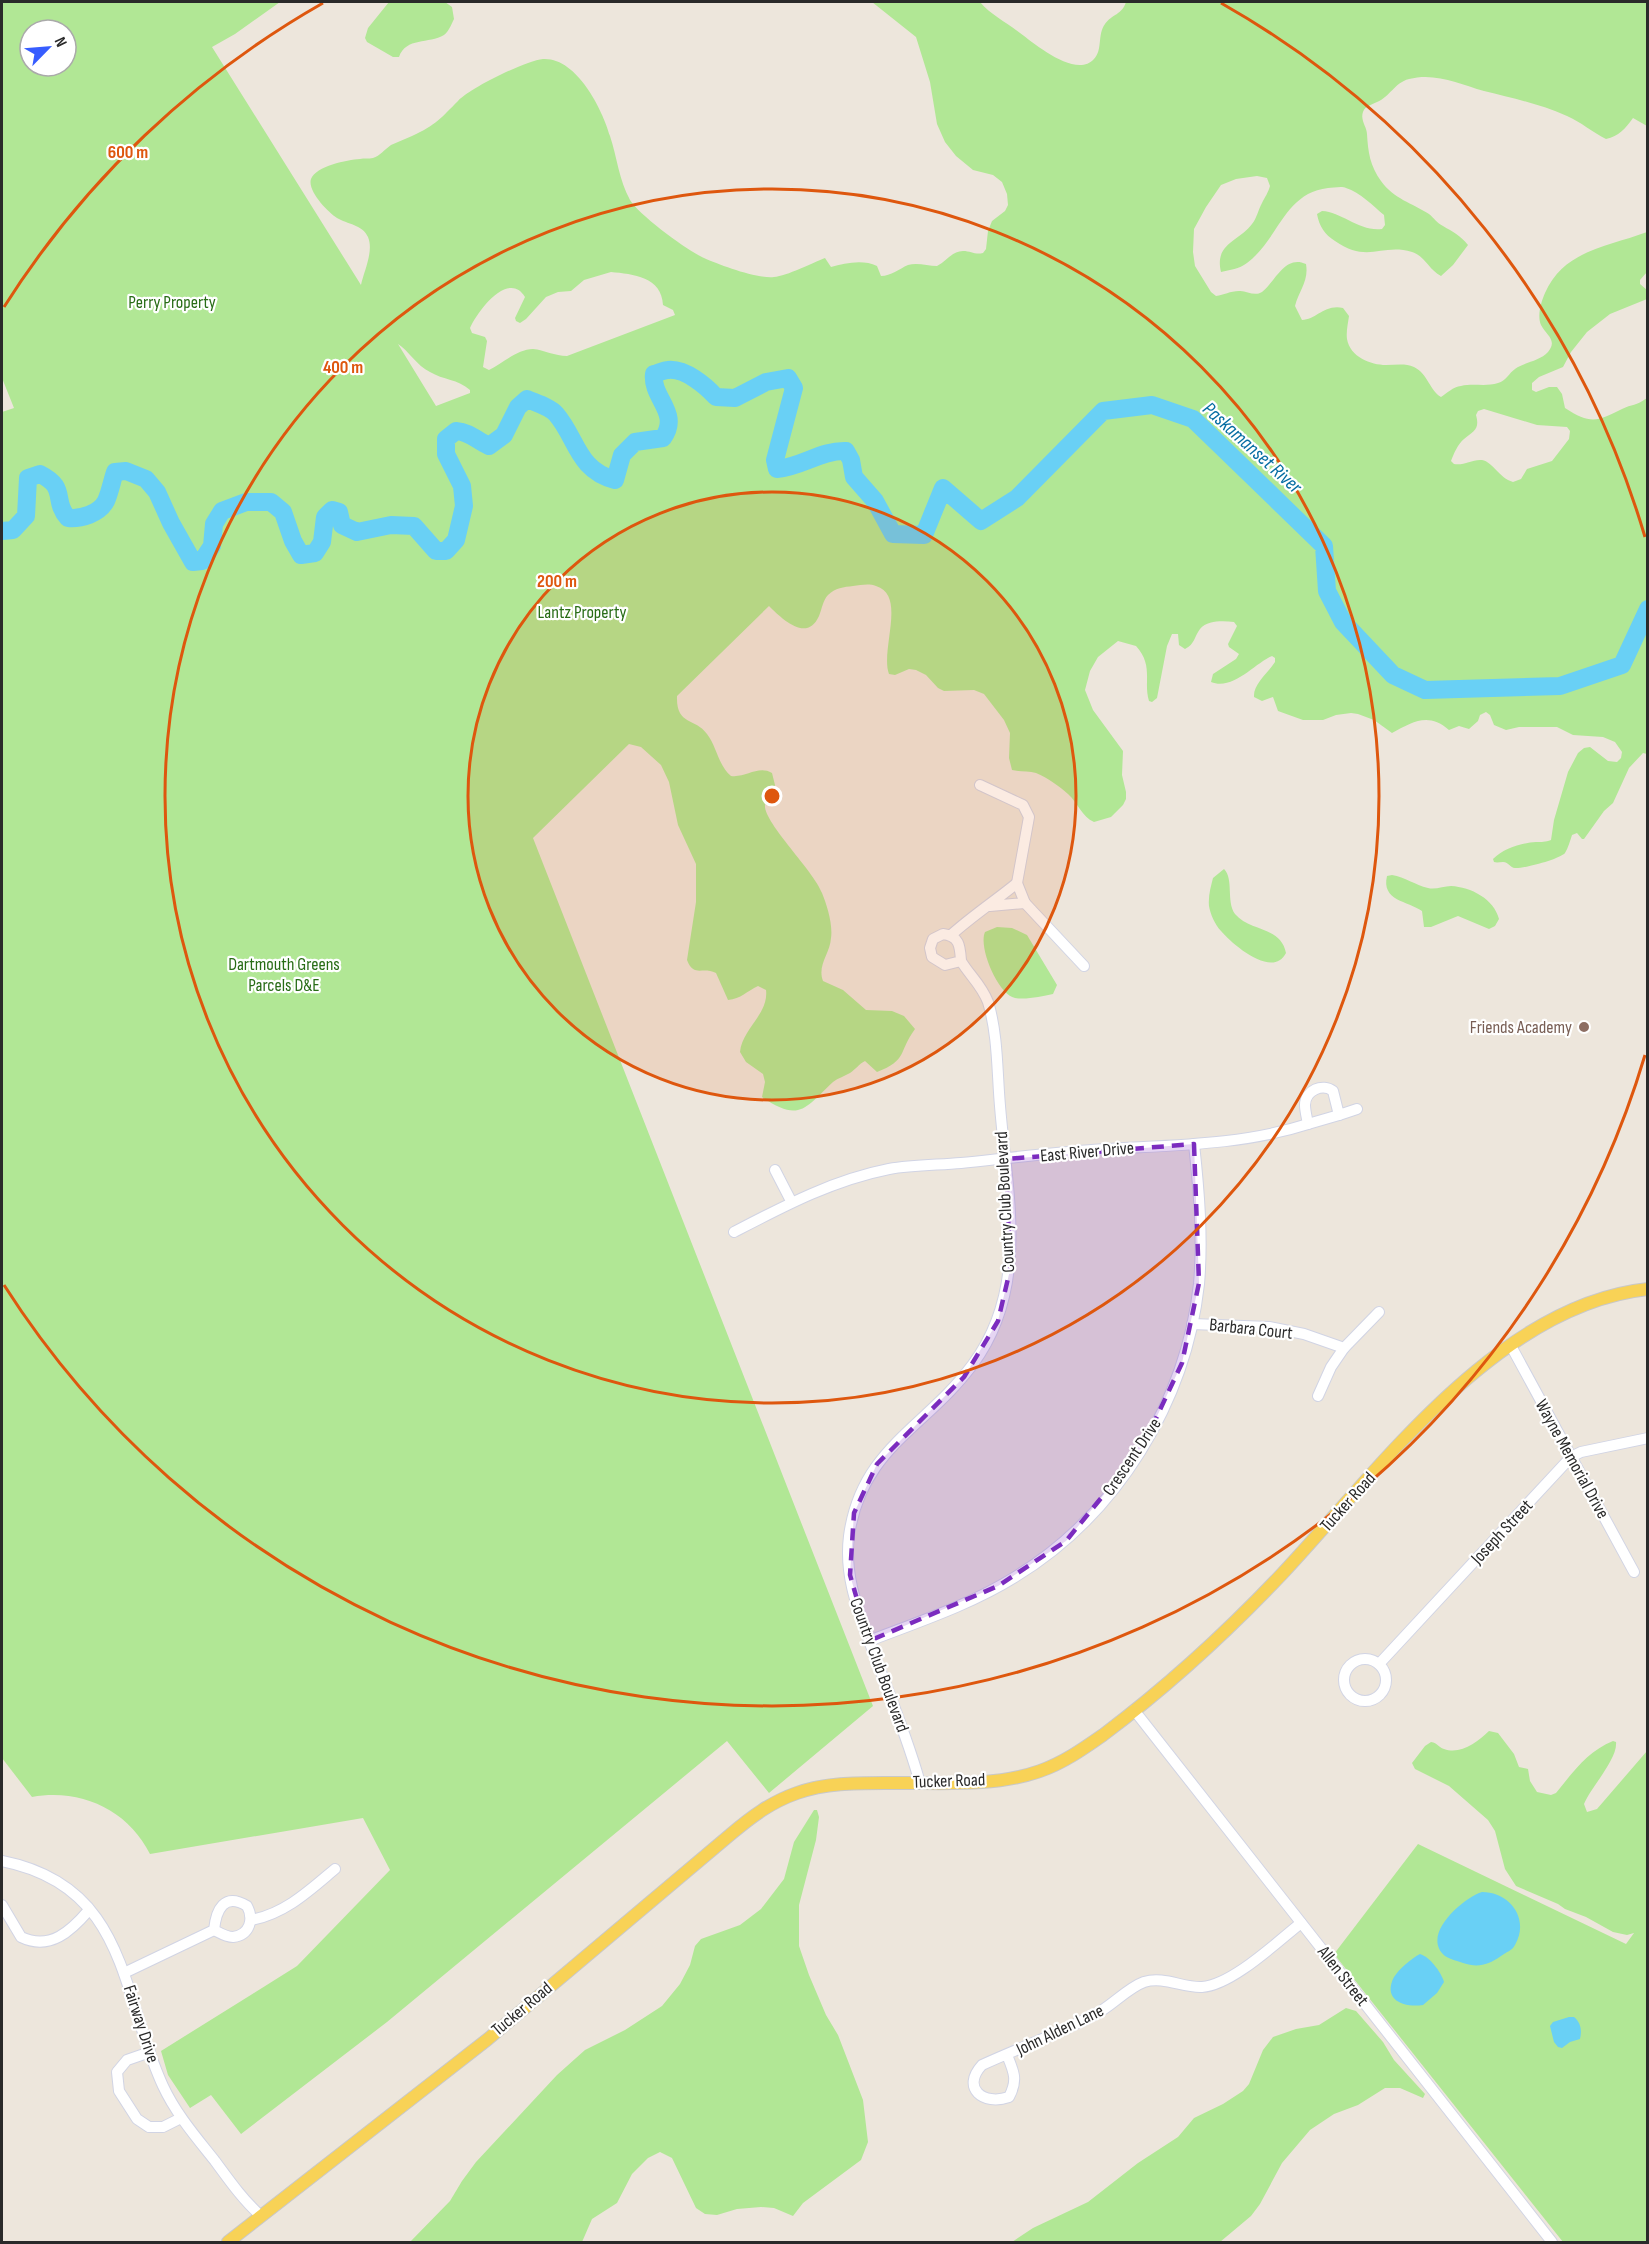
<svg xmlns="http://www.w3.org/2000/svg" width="1649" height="2244" viewBox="0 0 1649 2244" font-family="'Sofia Sans Condensed',sans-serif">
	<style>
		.green { fill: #b1e795; fill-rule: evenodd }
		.water { fill: #69d0f5 }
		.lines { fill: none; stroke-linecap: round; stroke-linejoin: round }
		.river { stroke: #69d0f5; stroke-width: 18 }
		.minor-casing { stroke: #d1d4e4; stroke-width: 12 }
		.major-casing { stroke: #c8c8c8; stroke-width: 14 }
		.minor { stroke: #fff; stroke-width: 10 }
		.major { stroke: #f8d256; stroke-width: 12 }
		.marked { fill: #7b2cbf; fill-opacity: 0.2; stroke: #7b2cbf; stroke-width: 4.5; stroke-dasharray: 12 8; stroke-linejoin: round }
		.ring { fill: none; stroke: #de570e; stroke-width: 3 }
		.education-dot { fill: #8d6e63; stroke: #fff; stroke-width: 2 }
		.labels { text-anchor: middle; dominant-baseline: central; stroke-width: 4.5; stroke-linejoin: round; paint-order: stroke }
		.park-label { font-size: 18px; fill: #286c16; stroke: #fff }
		.education-label { font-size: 18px; fill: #785e54; stroke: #fff; text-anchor: end }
		.street-label { font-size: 18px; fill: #2a2a2a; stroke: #fff }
		.water-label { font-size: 20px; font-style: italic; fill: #066da3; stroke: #fff }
		.centre { fill: #de570e; stroke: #fff; stroke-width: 3 }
		.ring-label { font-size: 18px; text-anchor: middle; font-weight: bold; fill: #de570e; stroke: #fff; stroke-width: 4.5; stroke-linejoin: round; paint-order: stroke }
	</style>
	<rect width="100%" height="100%" fill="#ede6dc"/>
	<g class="green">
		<path d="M 2,2 L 280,2 L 235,34 L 212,47 L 361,285 C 364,271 374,251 368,237 C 363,225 347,224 337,218 C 328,212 307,191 311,179 C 316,166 347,160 360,159 C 364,158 369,159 373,158 C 380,156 385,149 391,145 C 398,142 405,139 412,136 C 436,125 441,118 458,101 C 470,88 525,61 543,59 C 576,57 602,108 610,136 C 617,157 619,180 630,200 C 639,215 688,251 704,258 C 720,265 757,279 774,277 C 787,276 812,263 825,258 L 831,267 C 845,263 863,259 877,266 L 881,276 C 891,276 899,269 908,265 C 917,262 928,266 937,266 C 947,261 952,251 963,251 C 971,251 975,255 983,253 L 986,249 L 988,231 L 992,221 L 1005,211 L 1008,205 L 1007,194 L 1002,182 L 993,175 L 973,170 L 956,156 L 945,142 L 937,124 L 930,82 L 916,37 L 872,2 L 980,2 C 991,15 1006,22 1020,33 C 1035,44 1076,79 1094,59 C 1103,50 1097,35 1105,24 C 1112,14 1122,15 1126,2 L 1647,2 L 1647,126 L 1633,118 C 1625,129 1619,136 1606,139 C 1592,132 1581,122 1567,116 C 1540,104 1512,98 1484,91 C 1460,84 1435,72 1409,79 C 1394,83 1390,97 1377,102 C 1371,105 1365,106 1363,112 C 1360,120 1367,127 1367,134 C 1368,152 1370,166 1381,181 C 1394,199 1412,203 1429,214 C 1434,218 1437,223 1443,226 C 1453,232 1460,235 1468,245 L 1453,265 L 1441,276 C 1429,270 1425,256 1412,252 C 1381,243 1368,264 1335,241 C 1325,235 1319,226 1317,214 L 1322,211 C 1342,212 1360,232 1382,229 L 1385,225 L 1384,215 C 1373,206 1360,192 1346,188 C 1342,186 1333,188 1328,188 C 1284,193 1279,239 1247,263 C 1239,269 1230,270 1221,272 C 1214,243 1240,241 1252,224 C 1257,218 1258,210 1262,203 C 1265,197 1268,193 1270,186 L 1267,178 L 1257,176 L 1236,179 L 1221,185 L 1206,207 L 1194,229 L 1193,252 L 1195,266 L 1211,292 L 1216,296 C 1224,295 1230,291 1239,291 C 1246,290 1254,297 1262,292 C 1275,282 1285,254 1306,264 C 1309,281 1299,290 1295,306 L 1302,320 C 1316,320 1324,304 1343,308 L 1349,316 C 1348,323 1346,332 1347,339 C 1350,357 1371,365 1386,365 C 1396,365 1405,363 1414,367 C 1428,374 1430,391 1441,397 C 1447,393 1453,387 1461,386 C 1473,383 1486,387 1498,383 C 1506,381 1509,373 1515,369 C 1525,362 1540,361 1548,352 C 1558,340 1546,335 1541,325 C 1537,316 1541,302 1545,293 C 1564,250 1607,247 1647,232 L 1647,272 L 1640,280 L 1640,284 L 1647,290 L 1647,299 L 1610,314 L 1587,332 L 1571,352 L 1563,367 L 1539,377 L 1532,383 L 1532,390 L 1536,392 L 1549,387 L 1557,387 L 1562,394 L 1565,408 C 1591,425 1598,421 1622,409 C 1632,404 1636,406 1647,398 L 1647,754 L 1643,753 L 1629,768 L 1613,803 L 1604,811 L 1584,839 L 1582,839 L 1577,833 L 1572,835 C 1570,841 1568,848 1565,853 C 1560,859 1523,869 1515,868 C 1510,868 1509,862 1503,862 C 1500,862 1497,863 1494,862 L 1493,859 C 1504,848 1521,843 1536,842 C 1542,842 1545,842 1551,840 L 1554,820 L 1568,772 L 1578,753 L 1584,748 L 1590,747 L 1608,761 L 1617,762 L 1621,758 L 1622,752 L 1615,742 L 1603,737 L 1573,735 L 1557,727 L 1519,727 L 1506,730 L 1494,725 L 1490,715 L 1486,712 L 1480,715 L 1478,721 L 1469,729 L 1459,726 L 1449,730 C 1428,712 1413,722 1392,733 L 1374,720 L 1358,714 L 1351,713 L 1336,715 L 1323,720 L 1303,720 L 1278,711 L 1273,697 L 1262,701 L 1254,697 C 1253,684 1268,673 1275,662 L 1275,658 L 1272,656 C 1255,663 1233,691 1211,682 L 1213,674 L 1236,659 L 1239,654 L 1229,647 L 1228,644 L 1237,626 L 1234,622 C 1223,621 1208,620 1200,629 C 1194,637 1195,644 1185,649 L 1179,645 L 1178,634 L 1172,634 L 1167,646 L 1157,698 L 1152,702 L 1149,701 C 1143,681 1154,666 1136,646 L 1118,641 L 1098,657 L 1090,671 L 1085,690 L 1093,710 L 1123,751 L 1122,775 L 1126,792 L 1126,799 L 1123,805 L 1111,817 L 1094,822 C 1082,817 1078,803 1068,794 C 1059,786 1048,778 1036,773 C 1029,771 1020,772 1012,770 L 1009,758 L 1010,733 L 1004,720 L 984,694 L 974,690 L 944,691 L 938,688 L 926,675 L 916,670 L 909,669 L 895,675 L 889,674 C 880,650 907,595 876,586 C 869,583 861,585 853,586 C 844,587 835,588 828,595 C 823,600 822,609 819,616 C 807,643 782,619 769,606 L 677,696 C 676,726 695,717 707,734 C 717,747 718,765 731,776 C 746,778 758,765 772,773 L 775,785 C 773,792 766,797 765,805 C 763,822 814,871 822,893 C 827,905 833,925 831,938 C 830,954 817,965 823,981 L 843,990 L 866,1010 L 892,1011 L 904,1016 L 915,1029 C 898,1052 908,1060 877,1072 L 865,1061 C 859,1064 856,1069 850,1073 C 845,1076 838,1078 833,1082 C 805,1108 800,1123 762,1097 L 765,1082 L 763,1074 L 746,1062 L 740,1052 C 742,1029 769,1014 766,990 L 758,986 C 747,991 741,999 728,1000 L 716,973 C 702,966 694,978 687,960 L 696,902 L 696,864 L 678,825 L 669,782 L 661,765 L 641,747 L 629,744 L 533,838 L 873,1706 L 769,1793 L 727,1741 L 387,2022 L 241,2134 L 211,2095 L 190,2108 L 168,2075 L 161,2051 L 297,1966 L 390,1870 L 363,1818 L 150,1854 C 128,1810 81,1788 32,1797 L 2,1758 L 2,412 L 14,408 L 2,378 ZM 30,30 L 66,30 L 66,66 L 30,66 ZM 611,272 C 633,274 662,277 663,305 L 673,310 L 675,315 L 567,356 C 555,356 544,350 533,349 C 518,349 503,363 489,370 L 483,367 L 487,341 L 485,337 L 472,333 L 470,328 C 478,310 509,270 525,297 L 515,318 L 516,321 L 520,323 L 526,319 L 546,297 L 558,292 L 571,291 L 584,280 ZM 398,344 C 408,350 417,366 430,372 C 443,380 458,379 470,390 L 470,393 L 436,406 ZM 1484,409 L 1537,425 L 1567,427 L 1570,431 L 1569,439 L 1552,461 L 1527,469 L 1521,479 L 1513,482 C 1499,478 1493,462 1482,460 C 1472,459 1464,466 1454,464 L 1451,461 C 1454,453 1458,444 1464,439 C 1474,431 1480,429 1476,415 L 1478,411 Z"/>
		<path d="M 389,2 L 445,2 L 452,7 L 454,19 C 451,25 449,31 444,35 C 429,44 406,37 399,57 L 393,57 L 367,42 L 365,38 L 368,28 Z"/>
		<path d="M 1224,869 C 1234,879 1226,901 1235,914 C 1250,932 1281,926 1286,953 C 1273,979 1233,945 1221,931 C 1215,925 1210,913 1209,906 C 1208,896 1211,886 1213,878 Z"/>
		<path d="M 1392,875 C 1405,877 1415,885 1428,888 C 1435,890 1444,886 1451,886 C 1471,887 1494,899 1499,919 L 1495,926 L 1489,929 L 1458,916 L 1431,927 L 1424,927 L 1422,911 C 1408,901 1381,901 1387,876 Z"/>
		<path d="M 997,927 L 1012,928 L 1027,935 L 1057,985 L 1053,994 C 1042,996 1027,1000 1015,998 C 998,995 978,947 985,932 Z"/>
		<path d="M 1489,1731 L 1498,1733 L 1514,1754 L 1519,1767 L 1528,1769 L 1530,1781 L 1537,1792 L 1551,1795 L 1556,1793 C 1573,1772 1588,1751 1613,1741 L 1616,1742 C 1618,1759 1591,1787 1584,1804 L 1587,1812 L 1597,1809 L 1647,1751 L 1647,2242 L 1563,2242 L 1334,1954 L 1418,1844 L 1626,1944 L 1634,1933 L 1627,1935 L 1613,1932 L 1586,1917 L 1565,1909 L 1558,1904 L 1516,1886 L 1505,1869 L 1495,1831 L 1488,1820 L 1449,1786 L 1415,1769 L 1412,1763 L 1425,1746 L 1431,1742 C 1438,1743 1438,1747 1444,1749 C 1461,1755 1477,1742 1489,1731 Z"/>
		<polygon points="814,1810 817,1810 819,1817 816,1840 799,1905 799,1946 809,1975 826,2015 838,2035 863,2100 868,2142 861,2160 803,2203 793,2216 774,2208 761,2207 737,2209 717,2215 705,2214 696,2208 672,2158 660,2152 648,2158 632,2174 617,2203 592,2219 582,2242 410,2242 450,2201 462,2181 476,2162 557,2075 585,2050 625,2030 662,2006 680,1984 690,1965 695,1946 701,1939 740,1925 761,1909 784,1879 794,1842"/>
		<polygon points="1346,2008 1356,2011 1383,2042 1394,2060 1425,2094 1423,2098 1400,2088 1385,2088 1358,2105 1334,2114 1310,2130 1282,2163 1260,2204 1251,2216 1220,2242 1012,2242 1033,2228 1088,2202 1138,2163 1178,2137 1194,2118 1223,2104 1243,2091 1249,2084 1263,2050 1273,2037 1296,2029 1319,2025"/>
	</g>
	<g class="water">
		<path d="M 1482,1892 C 1510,1892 1530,1919 1515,1945 C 1512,1951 1506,1952 1501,1956 C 1488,1965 1478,1968 1463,1963 C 1458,1961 1449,1959 1445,1956 C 1420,1935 1463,1898 1482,1892 Z"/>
		<path d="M 1420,1954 C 1430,1957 1441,1972 1444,1982 L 1437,1993 L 1423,2005 C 1404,2008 1382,2000 1394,1977 C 1399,1969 1412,1958 1420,1954 Z"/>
		<path d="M 1569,2017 L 1574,2017 C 1581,2023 1582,2030 1580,2039 L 1570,2042 L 1562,2048 L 1558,2047 L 1554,2042 L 1550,2026 L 1553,2022 Z"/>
	</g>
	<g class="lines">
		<path class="river" d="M 2,531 L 13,530 L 26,516 L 28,478 L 40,474 C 68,488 52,500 68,518 C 81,519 99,514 106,501 C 110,492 112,481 115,472 L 126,471 L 146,479 L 157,492 L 171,523 L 193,562 L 202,561 L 212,546 L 214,524 L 222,511 L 246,502 L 271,502 L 283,512 L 293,541 L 301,555 L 315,553 L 322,542 L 325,517 L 332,510 L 339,512 L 342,525 L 357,532 L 391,525 L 414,526 L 436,551 L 446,551 L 456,540 L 464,506 L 462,486 L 446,454 L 446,439 L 456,431 C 470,432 476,440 489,446 L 504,435 L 518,407 L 527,399 C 536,403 550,407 556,414 C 577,438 577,470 615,480 L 622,455 L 635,442 L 663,438 C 681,413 651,398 654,374 C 658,373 664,370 668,370 C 685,368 706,386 716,397 L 735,398 L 766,382 L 788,378 L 794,388 L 775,460 L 777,469 C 802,467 821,450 846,451 L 851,460 L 854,477 L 875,501 L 893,534 L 924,535 L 943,488 L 981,521 L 1017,498 L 1103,411 L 1152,405 L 1193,419 L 1324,546 L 1327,591 L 1343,622 L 1393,675 L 1425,690 L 1560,686 L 1622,665 L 1648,609"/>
		<defs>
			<g id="minor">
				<polyline points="980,785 1023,805 1029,817 1017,883"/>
				<polyline points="1025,903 1084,966"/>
				<path d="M 951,935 C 972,916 995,901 1017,883 L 1025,903 L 990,906"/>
				<polyline points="1308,1124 1339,1115"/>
				<polyline points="775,1170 791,1201"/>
				<path d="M 734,1232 C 784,1206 833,1180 889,1169 C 912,1165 938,1165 961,1163 C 1009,1158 1058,1152 1106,1149 C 1173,1145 1243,1145 1308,1124 C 1307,1118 1305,1111 1305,1105 C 1305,1090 1323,1083 1333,1091 L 1339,1115 L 1357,1109"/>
				<polyline points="1192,1324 1269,1327 1304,1334 1344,1348 1331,1367 1318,1396"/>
				<polyline points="1511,1346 1634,1572"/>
				<polyline points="1344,1348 1379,1312"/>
				<path d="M 869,1641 C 918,1622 970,1605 1015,1577 C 1117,1515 1186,1402 1199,1284 C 1203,1238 1199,1190 1194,1144"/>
				<circle cx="1365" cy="1680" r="21"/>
				<polyline points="1379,1664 1571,1457 1581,1452 1648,1438"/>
				<polyline points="1134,1710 1552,2242"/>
				<path d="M 920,1783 C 907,1736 888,1691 871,1646 C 858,1610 844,1576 849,1536 C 861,1448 926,1428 973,1364 C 1030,1287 1007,1194 1000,1106 C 997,1072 998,1035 988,1002 C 981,984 970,976 961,961 L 945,965 L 932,957 L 930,948 L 933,939 L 943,934 C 960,936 960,947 961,961"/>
				<path d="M 2,1861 C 128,1886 120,1993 163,2086 C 176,2114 196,2137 215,2161 C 229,2180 243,2200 261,2216"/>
				<path d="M 2,1905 L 21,1937 C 50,1951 71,1931 89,1910"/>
				<path d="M 251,1920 C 285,1914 310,1890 335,1869"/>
				<path d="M 124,1973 L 214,1930 C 216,1910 224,1892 247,1906 C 254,1919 250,1935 233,1937 C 226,1937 220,1933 214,1930"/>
				<polyline points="150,2052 127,2060 117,2072 119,2091 137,2119 149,2127 163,2127 181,2118"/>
				<path d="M 1007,2055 C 1014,2072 1018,2080 1009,2097 C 983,2106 961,2088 982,2065 C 1019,2048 1058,2034 1094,2015 C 1111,2007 1127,1988 1144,1982 C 1164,1976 1183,1988 1202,1987 C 1232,1985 1277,1942 1301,1923"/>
			</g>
			<path id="major" d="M 228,2242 L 488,2039 L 731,1834 C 751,1817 771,1802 797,1793 C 825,1783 855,1783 885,1783 C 935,1782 992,1788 1040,1771 C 1063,1763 1083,1749 1103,1735 C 1167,1687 1226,1633 1281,1575 C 1378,1472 1496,1305 1648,1289"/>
		</defs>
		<use href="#minor" class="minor-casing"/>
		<use href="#major" class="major-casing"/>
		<use href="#minor" class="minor"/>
		<use href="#major" class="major"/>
	</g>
	<path class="marked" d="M 1194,1144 L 1199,1283 L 1182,1363 L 1142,1448 L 1066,1541 L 998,1586 L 869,1641 L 850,1575 L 854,1513 L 877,1464 L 964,1377 L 998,1321 L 1010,1270 L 1006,1159 Z"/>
	<circle cx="772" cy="796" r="304" fill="#de570e" fill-opacity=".12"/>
	<g class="ring">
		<circle cx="772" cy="796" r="304"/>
		<circle cx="772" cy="796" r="607"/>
		<path d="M1645 1055A911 911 0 0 1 4 1285M4 307A911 911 0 0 1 323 3M1221 3A911 911 0 0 1 1645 537"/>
	</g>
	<circle class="education-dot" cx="1584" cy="1027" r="6"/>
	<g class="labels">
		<g class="park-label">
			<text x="172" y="302">Perry Property</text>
			<text x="582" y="612">Lantz Property</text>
			<text x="284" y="964">Dartmouth Greens<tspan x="284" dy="21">Parcels D&amp;E</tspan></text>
		</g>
		<g class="education-label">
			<text x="1572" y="1027">Friends Academy</text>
		</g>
		<g class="street-label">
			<text transform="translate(1087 1152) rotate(-5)">East River Drive</text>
			<text transform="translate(1005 1202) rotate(-93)">Country Club Boulevard</text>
			<text transform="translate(1251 1329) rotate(6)">Barbara Court</text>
			<text transform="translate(1132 1457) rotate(-56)">Crescent Drive</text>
			<text transform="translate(1572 1459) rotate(61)">Wayne Memorial Drive</text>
			<text transform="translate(1348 1502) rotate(-48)">Tucker Road</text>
			<text transform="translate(1502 1532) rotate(-47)">Joseph Street</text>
			<text transform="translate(879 1665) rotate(70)">Country Club Boulevard</text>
			<text transform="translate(949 1781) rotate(-2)">Tucker Road</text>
			<text transform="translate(1343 1976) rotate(52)">Allen Street</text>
			<text transform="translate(522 2009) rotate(-40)">Tucker Road</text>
			<text transform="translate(141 2024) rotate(72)">Fairway Drive</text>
			<text transform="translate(1060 2030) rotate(-26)">John Alden Lane</text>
		</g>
		<g class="water-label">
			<text transform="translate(1252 448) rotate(42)">Paskamanset River</text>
		</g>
	</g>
	<circle cx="772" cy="796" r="9" class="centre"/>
	<g class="ring-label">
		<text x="128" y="158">600 m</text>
		<text x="343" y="373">400 m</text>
		<text x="557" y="587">200 m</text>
	</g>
	<rect width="1649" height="2244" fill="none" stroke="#2a2a2a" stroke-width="6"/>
	<g transform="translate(48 48) rotate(65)"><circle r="28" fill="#ffffff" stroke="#aaaaaa" stroke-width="1.5"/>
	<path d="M0-4.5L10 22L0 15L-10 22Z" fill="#375dff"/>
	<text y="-9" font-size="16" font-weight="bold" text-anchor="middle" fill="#2a2a2a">N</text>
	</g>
</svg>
